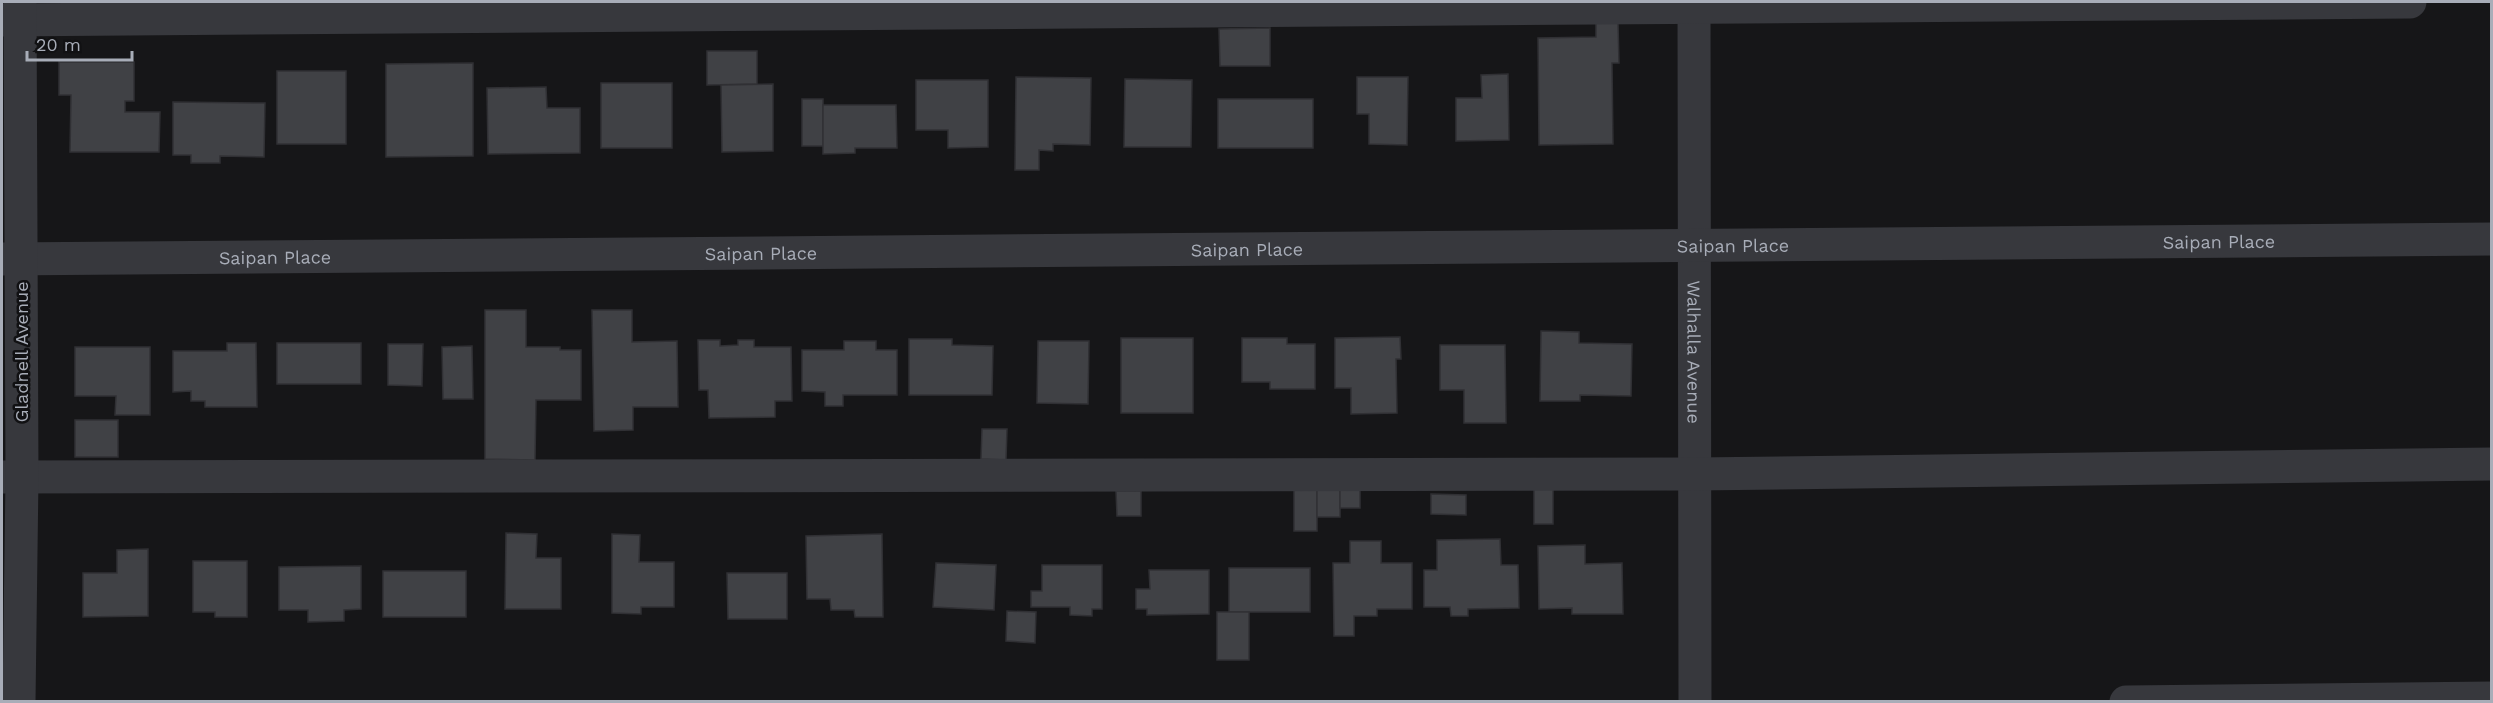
<svg xmlns="http://www.w3.org/2000/svg" width="2493" height="703" viewBox="0 0 2493 703" font-family="'Work Sans',sans-serif">
	<style>
		.building { fill: #404145; stroke: #303034; stroke-width: 1.5 }
		.lines { fill: none; stroke-linecap: round; stroke-linejoin: round }
		.minor { stroke: #37383d; stroke-width: 33 }
		.labels { text-anchor: middle; dominant-baseline: central; stroke-width: 5; stroke-linejoin: round; paint-order: stroke }
		.street-label { font-size: 18px; fill: #a8adb8; stroke: #111113 }
	</style>
	<rect width="100%" height="100%" fill="#161618"/>
	<g class="building">
		<polygon points="1596,23 1618,23 1619,63 1612,63 1613,144 1539,145 1538,38 1596,37"/>
		<polygon points="1270,28 1270,66 1220,66 1219,29"/>
		<polygon points="707,51 757,51 757,84 707,85"/>
		<polygon points="59,62 134,62 134,101 125,101 125,112 160,112 159,152 70,152 71,95 59,95"/>
		<polygon points="473,63 473,156 386,157 386,64"/>
		<rect x="277" y="71" width="69" height="73"/>
		<polygon points="1508,74 1509,140 1456,141 1456,98 1482,98 1481,75"/>
		<polygon points="1016,77 1091,78 1090,145 1053,144 1053,151 1039,150 1039,170 1015,170"/>
		<polygon points="1357,77 1408,77 1407,145 1369,144 1369,114 1357,114"/>
		<polygon points="1125,79 1192,80 1191,147 1124,147"/>
		<polygon points="916,80 988,80 988,147 948,148 948,130 916,130"/>
		<rect x="601" y="83" width="71" height="65"/>
		<polygon points="773,84 773,151 722,152 721,85"/>
		<polygon points="546,87 547,108 580,108 580,153 488,154 487,88"/>
		<rect x="802" y="99" width="21" height="47"/>
		<rect x="1218" y="99" width="95" height="49"/>
		<polygon points="173,102 265,103 264,157 220,156 220,163 191,163 191,155 173,155"/>
		<polygon points="823,105 896,105 897,148 855,148 855,153 823,154"/>
		<polygon points="485,310 526,310 526,347 560,347 560,350 581,350 581,400 536,400 535,460 485,459"/>
		<polygon points="592,310 632,310 632,342 677,341 678,407 633,407 633,430 594,431"/>
		<polygon points="1541,331 1579,332 1579,343 1632,344 1631,396 1580,395 1580,401 1540,401"/>
		<polygon points="1400,337 1401,359 1396,359 1397,413 1351,414 1351,388 1335,388 1335,338"/>
		<rect x="1121" y="338" width="72" height="75"/>
		<polygon points="1242,338 1287,338 1287,344 1315,344 1315,389 1270,389 1270,382 1242,382"/>
		<polygon points="909,339 952,339 952,345 993,346 992,395 909,395"/>
		<polygon points="698,340 720,340 720,346 738,345 738,340 754,340 754,347 791,347 792,401 775,401 775,417 709,418 708,390 699,390"/>
		<polygon points="844,341 876,341 876,350 897,350 897,395 843,395 843,406 825,406 825,392 802,391 802,350 844,350"/>
		<polygon points="1038,341 1089,341 1088,404 1037,403"/>
		<polygon points="227,343 256,343 257,407 205,407 205,401 191,401 191,391 173,392 173,351 227,351"/>
		<rect x="277" y="343" width="84" height="41"/>
		<polygon points="388,344 423,344 422,386 388,385"/>
		<polygon points="1440,345 1505,345 1506,423 1464,423 1464,390 1440,390"/>
		<polygon points="472,346 473,399 443,399 442,347"/>
		<polygon points="75,347 150,347 150,415 115,415 116,396 75,396"/>
		<rect x="75" y="420" width="43" height="37"/>
		<polygon points="982,429 1007,429 1006,460 981,459"/>
		<rect x="1534" y="486" width="19" height="38"/>
		<rect x="1294" y="488" width="23" height="43"/>
		<rect x="1317" y="488" width="23" height="29"/>
		<rect x="1340" y="488" width="20" height="20"/>
		<polygon points="1116,491 1141,491 1141,516 1117,516"/>
		<polygon points="1431,494 1466,495 1466,515 1431,514"/>
		<polygon points="506,533 537,534 536,558 561,558 561,609 505,609"/>
		<polygon points="612,534 640,535 639,562 674,562 674,607 641,607 641,614 612,613"/>
		<polygon points="882,534 883,617 855,617 854,610 831,610 830,599 807,599 806,536"/>
		<polygon points="1500,539 1501,565 1518,565 1519,608 1468,609 1468,616 1451,616 1450,607 1424,607 1424,570 1437,570 1437,540"/>
		<polygon points="1350,541 1381,541 1381,563 1412,563 1412,609 1377,609 1377,616 1354,616 1354,636 1334,636 1333,563 1350,563"/>
		<polygon points="1585,545 1585,564 1622,563 1623,614 1572,614 1572,608 1539,609 1538,546"/>
		<polygon points="148,549 148,616 83,617 83,573 117,573 117,550"/>
		<polygon points="193,561 247,561 247,617 215,617 215,612 193,612"/>
		<polygon points="936,563 996,565 994,610 933,607"/>
		<polygon points="1042,565 1102,565 1102,609 1092,609 1092,616 1070,615 1070,607 1031,607 1031,591 1042,591"/>
		<polygon points="361,566 361,609 344,610 344,621 308,622 308,610 279,610 279,567"/>
		<rect x="1229" y="568" width="81" height="44"/>
		<polygon points="1149,570 1209,570 1209,614 1147,615 1147,609 1136,609 1136,589 1150,589"/>
		<rect x="383" y="571" width="83" height="46"/>
		<polygon points="727,573 787,573 787,619 728,619"/>
		<polygon points="1007,611 1036,612 1035,643 1006,641"/>
		<rect x="1217" y="612" width="32" height="48"/>
	</g>
	<g class="lines">
		<g class="minor">
			<path id="s1" d="M 1694,2 L 1695,702"/>
			<polyline points="2,20 2410,2"/>
			<path id="s2" d="M 2,259 L 2492,239"/>
			<polyline points="2,477 1695,474 2492,464"/>
			<polyline points="19,702 22,477 20,2"/>
			<polyline points="2126,702 2492,698"/>
		</g>
	</g>
	<g class="labels">
		<g class="street-label">
			<text stroke="none"><textPath href="#s2" startOffset="2217">Saipan Place</textPath></text>
			<text stroke="none"><textPath href="#s2" startOffset="1731">Saipan Place</textPath></text>
			<text stroke="none"><textPath href="#s2" startOffset="1245">Saipan Place</textPath></text>
			<text stroke="none"><textPath href="#s2" startOffset="759">Saipan Place</textPath></text>
			<text stroke="none"><textPath href="#s2" startOffset="273">Saipan Place</textPath></text>
			<text transform="translate(21 352) rotate(-90)">Gladnell Avenue</text>
			<text stroke="none"><textPath href="#s1" startOffset="350">Walhalla Avenue</textPath></text>
		</g>
	</g>
	<rect width="2493" height="703" fill="none" stroke="#a8adb8" stroke-width="6"/>
	<path d="M27 51v9h105v-9" fill="none" stroke="#a8adb8" stroke-width="3"/>
	<text x="36" y="51" font-size="18" fill="#a8adb8" stroke="#111113" stroke-width="4.5" paint-order="stroke">20 m</text>
</svg>
